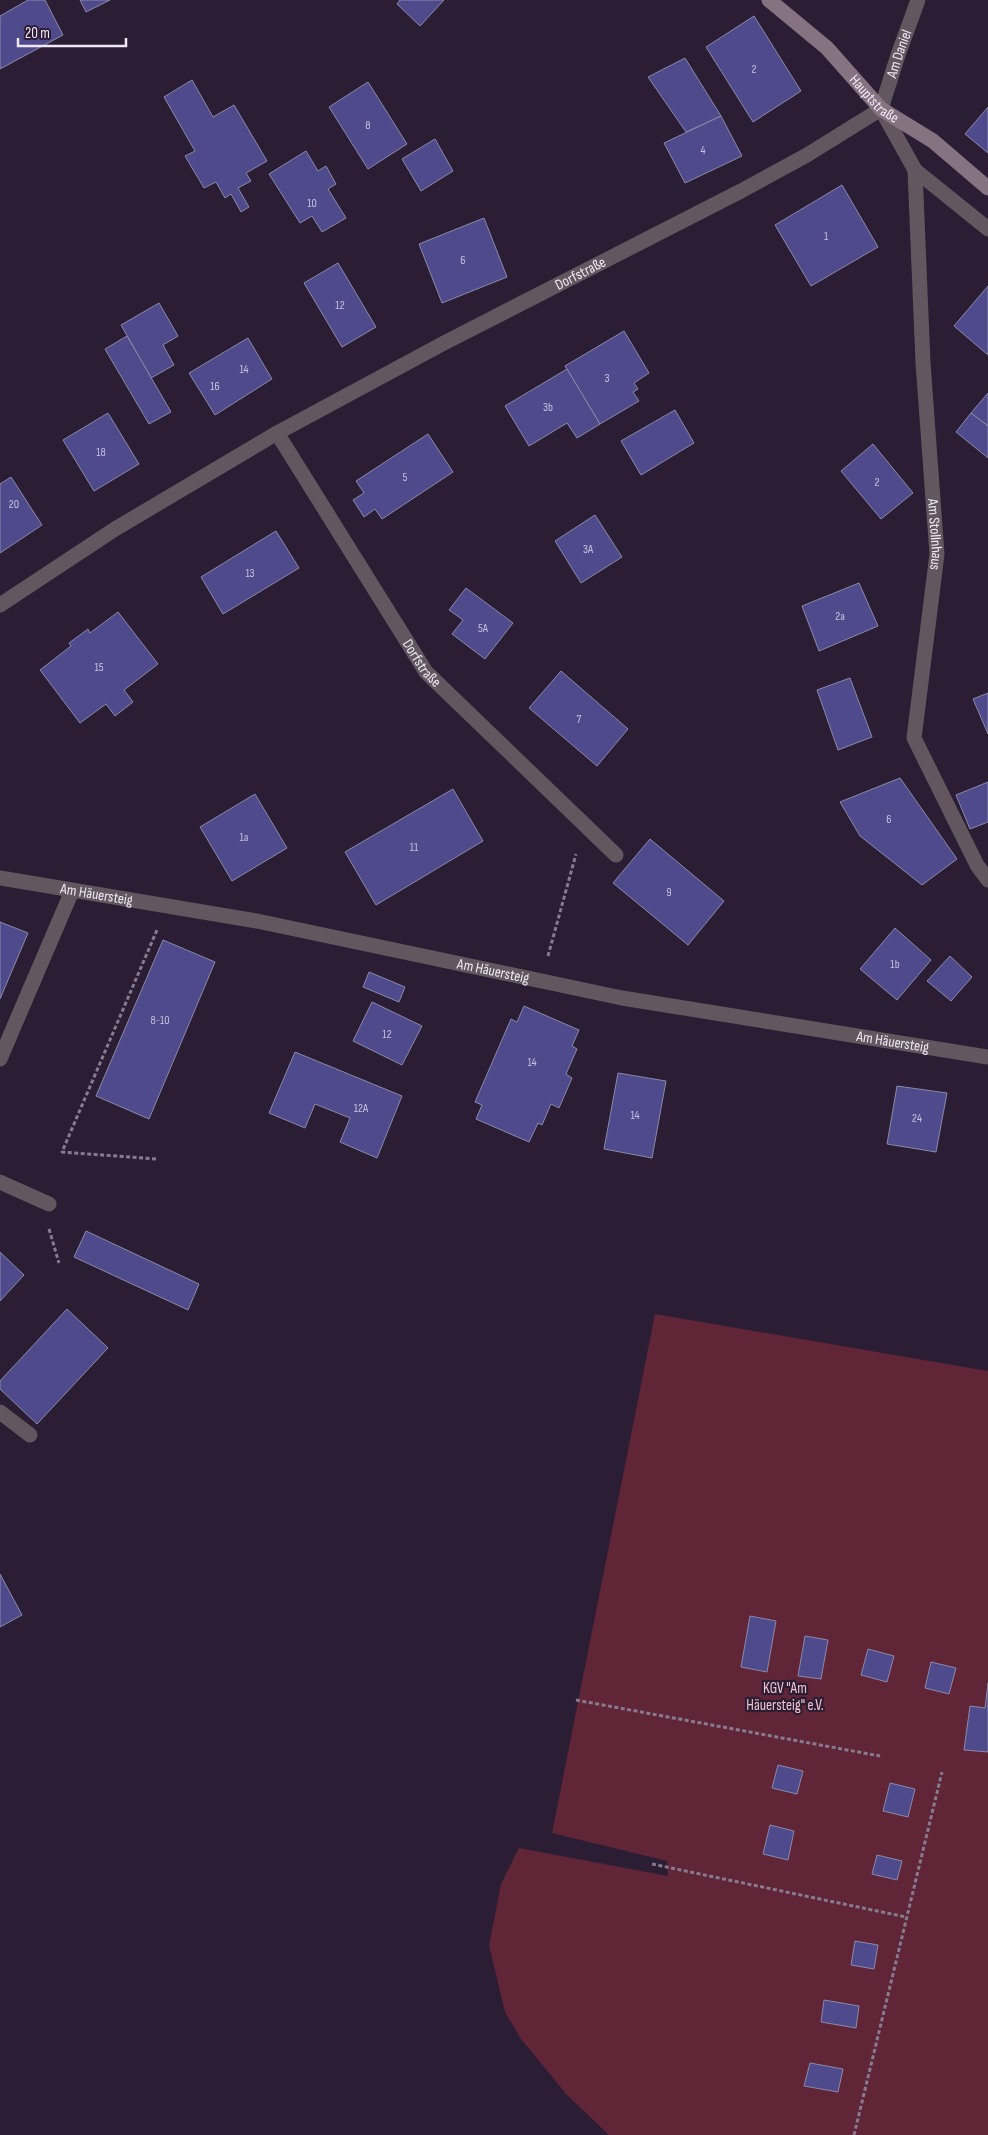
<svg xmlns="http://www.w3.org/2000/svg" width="988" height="2135" viewBox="0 0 988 2135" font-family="'Sofia Sans Condensed',sans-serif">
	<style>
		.green { fill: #612538 }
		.building { fill: #4f4a8c; stroke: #8a8aa8 }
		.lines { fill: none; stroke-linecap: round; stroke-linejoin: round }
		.path { stroke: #877b8f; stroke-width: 3; stroke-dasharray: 4 2.5; stroke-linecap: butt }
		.lane { stroke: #63575f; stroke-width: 15 }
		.street { stroke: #63575f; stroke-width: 15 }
		.secondary { stroke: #867381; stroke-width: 15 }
		.labels { text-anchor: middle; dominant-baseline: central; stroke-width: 4.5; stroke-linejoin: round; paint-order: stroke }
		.number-label { font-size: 12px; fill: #c8c0dc }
		.street-label { font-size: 15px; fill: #f0e8f7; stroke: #2b1d34 }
		.park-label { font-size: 15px; fill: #f2c4ce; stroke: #2b1d34 }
	</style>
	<rect width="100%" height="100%" fill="#2b1d34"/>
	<polygon class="green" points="655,1314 988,1371 988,2135 609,2135 567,2095 521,2039 505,2012 489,1945 501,1884 519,1848 668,1876 667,1861 552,1833"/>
	<g class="building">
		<polygon points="28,0 45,0 63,35 0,69 0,16"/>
		<polygon points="80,0 110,0 86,12"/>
		<polygon points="400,0 444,0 420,26 397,4"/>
		<polygon points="754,16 801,91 753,122 706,47"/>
		<polygon points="685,58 721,116 686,132 648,77"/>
		<polygon points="192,80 213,117 234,105 267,161 246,173 251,181 238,188 249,207 241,212 231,194 225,198 216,182 204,188 185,156 195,151 164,97"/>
		<polygon points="368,82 407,144 368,169 329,107"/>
		<polygon points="988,107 988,153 965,134"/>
		<polygon points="721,116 742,156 685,183 664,143"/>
		<polygon points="435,139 453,171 421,191 402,159"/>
		<polygon points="306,151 318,171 326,166 336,184 328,189 346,218 322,232 312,216 300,223 269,174"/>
		<polygon points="842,185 878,247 811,286 775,225"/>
		<polygon points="484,218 507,277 442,303 419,244"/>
		<polygon points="338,263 376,327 342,347 304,283"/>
		<polygon points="988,286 988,355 954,326"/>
		<polygon points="159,303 178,336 163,345 174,365 151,378 121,325"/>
		<polygon points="624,331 649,373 634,383 638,389 633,392 639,401 600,424 565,366"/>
		<polygon points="127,336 171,412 149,424 105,349"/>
		<polygon points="248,338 272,379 215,415 189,373"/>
		<polygon points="567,369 600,424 577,438 567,423 529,446 505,406"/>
		<polygon points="988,393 988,426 971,413"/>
		<polygon points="675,410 694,443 641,475 621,441"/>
		<polygon points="108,413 139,464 94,491 63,440"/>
		<polygon points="971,413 988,426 988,458 956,432"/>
		<polygon points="428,434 453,472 382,519 375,509 364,517 353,500 364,493 356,481"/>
		<polygon points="873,444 913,493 881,519 841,471"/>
		<polygon points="11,477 42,525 0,553 0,484"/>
		<polygon points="595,515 622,557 581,583 555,541"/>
		<polygon points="276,531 299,568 223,614 201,577"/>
		<polygon points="859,583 878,626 819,651 802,606"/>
		<polygon points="466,588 513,623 485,659 452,634 463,620 449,610"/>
		<polygon points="118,612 158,664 124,690 133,702 115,716 106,704 80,723 40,670 71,646 69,643 88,629 90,633"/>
		<polygon points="561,671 628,729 597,766 529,708"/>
		<polygon points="850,678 872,737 838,750 817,690"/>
		<polygon points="988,693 988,734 973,699"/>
		<polygon points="900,778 957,859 922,885 860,836 840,802"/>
		<polygon points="988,782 988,822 970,829 956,795"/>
		<polygon points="453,789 483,841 376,905 345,852"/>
		<polygon points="255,794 287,848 232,881 200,827"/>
		<polygon points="650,839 724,901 688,945 613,883"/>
		<polygon points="0,922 28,933 0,999"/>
		<polygon points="895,928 931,960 897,1000 860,969"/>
		<polygon points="163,940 215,962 149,1119 96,1096"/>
		<polygon points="950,956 972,977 951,1001 927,981"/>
		<polygon points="369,972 405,987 399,1002 363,987"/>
		<polygon points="372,1002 422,1026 402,1065 353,1041"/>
		<polygon points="524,1006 579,1030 572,1046 577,1049 566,1074 572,1078 559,1108 551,1104 542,1125 538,1123 529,1142 476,1119 482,1105 475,1102 511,1019 517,1022"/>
		<polygon points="295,1052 402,1096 377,1158 340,1142 350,1118 315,1104 305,1128 269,1113"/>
		<polygon points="618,1073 666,1081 652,1158 604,1149"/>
		<polygon points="897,1086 947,1093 936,1152 887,1144"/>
		<polygon points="86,1231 199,1284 188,1310 74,1257"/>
		<polygon points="0,1252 24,1275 0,1301"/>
		<polygon points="67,1309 108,1348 37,1424 0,1389 0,1381"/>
		<polygon points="0,1574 22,1615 0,1627"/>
		<polygon points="750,1616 776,1621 767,1672 741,1667"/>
		<polygon points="805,1636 828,1640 821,1679 798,1676"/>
		<polygon points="868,1649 894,1656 887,1682 861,1675"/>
		<polygon points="931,1662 956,1668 949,1694 925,1688"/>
		<polygon points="988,1683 988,1752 964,1750 970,1706 985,1708"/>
		<polygon points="778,1765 803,1771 797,1794 772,1788"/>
		<polygon points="890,1783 915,1789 908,1817 883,1811"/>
		<polygon points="770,1825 794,1831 788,1860 763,1854"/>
		<polygon points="877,1855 902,1861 897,1880 872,1874"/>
		<polygon points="855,1941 878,1945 874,1969 851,1965"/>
		<polygon points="824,2000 859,2006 856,2028 821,2022"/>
		<polygon points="810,2063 843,2069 838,2092 804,2086"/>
	</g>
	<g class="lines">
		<g class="path">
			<polyline points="548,956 576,854"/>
			<polyline points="156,1159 62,1152 157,930"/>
			<polyline points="49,1229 59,1263"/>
			<polyline points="576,1700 880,1756"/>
			<polyline points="652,1864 906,1917"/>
			<polyline points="854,2135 942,1772"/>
		</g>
		<g class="lane">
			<polyline points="881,109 915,170 988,229"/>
			<path id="s1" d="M 915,170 L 923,363 L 937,554 L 914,738 L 977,865 L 988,880"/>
			<polyline points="0,1059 72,891"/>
			<polyline points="0,1182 49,1204"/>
			<polyline points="0,1412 30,1435"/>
		</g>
		<g class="street">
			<path id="s2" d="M 277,433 L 426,672 L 616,855"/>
			<path id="s3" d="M 0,605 L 115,529 L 277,433 L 444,343 L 741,191 L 807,155 L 881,109 L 898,55 L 918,0"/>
			<path id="s4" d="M 0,878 L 257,921 L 622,998 L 988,1057"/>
		</g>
		<path class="secondary" id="s5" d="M 769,0 L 827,48 L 881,109 L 933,141 L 988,188"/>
	</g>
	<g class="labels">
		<g class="number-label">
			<text x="754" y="69">2</text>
			<text x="368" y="125">8</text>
			<text x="703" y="150">4</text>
			<text x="312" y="203">10</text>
			<text x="826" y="236">1</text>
			<text x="463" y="260">6</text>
			<text x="340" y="305">12</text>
			<text x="244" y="369">14</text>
			<text x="607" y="378">3</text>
			<text x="215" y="386">16</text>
			<text x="548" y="407">3b</text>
			<text x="101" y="452">18</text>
			<text x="405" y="477">5</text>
			<text x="877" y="482">2</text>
			<text x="14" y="504">20</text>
			<text x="588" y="549">3A</text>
			<text x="250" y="573">13</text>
			<text x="840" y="616">2a</text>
			<text x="483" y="628">5A</text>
			<text x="99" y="667">15</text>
			<text x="579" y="719">7</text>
			<text x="889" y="819">6</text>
			<text x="244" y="837">1a</text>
			<text x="414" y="847">11</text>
			<text x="669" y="892">9</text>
			<text x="895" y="964">1b</text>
			<text x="160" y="1020">8-10</text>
			<text x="387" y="1034">12</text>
			<text x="532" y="1062">14</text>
			<text x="361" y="1108">12A</text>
			<text x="635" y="1115">14</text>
			<text x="917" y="1118">24</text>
		</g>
		<g class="street-label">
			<text stroke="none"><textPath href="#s3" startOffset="1070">Am Daniel</textPath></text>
			<text stroke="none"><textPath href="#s5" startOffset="145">Hauptstraße</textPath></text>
			<text stroke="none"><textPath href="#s3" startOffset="669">Dorfstraße</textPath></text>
			<text stroke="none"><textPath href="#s1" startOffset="365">Am Stollnhaus</textPath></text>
			<text stroke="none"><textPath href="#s2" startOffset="272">Dorfstraße</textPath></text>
			<text stroke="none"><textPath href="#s4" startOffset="98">Am Häuersteig</textPath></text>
			<text stroke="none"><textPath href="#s4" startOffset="502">Am Häuersteig</textPath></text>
			<text stroke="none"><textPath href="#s4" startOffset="908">Am Häuersteig</textPath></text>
		</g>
		<g class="park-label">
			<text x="785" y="1688">KGV "Am<tspan x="785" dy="17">Häuersteig" e.V.</tspan></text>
		</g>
	</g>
	<path d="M18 38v8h108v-8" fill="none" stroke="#f0e8f7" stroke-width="2.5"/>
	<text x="25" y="38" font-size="15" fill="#f0e8f7" stroke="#2b1d34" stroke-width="4" paint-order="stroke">20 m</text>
</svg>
